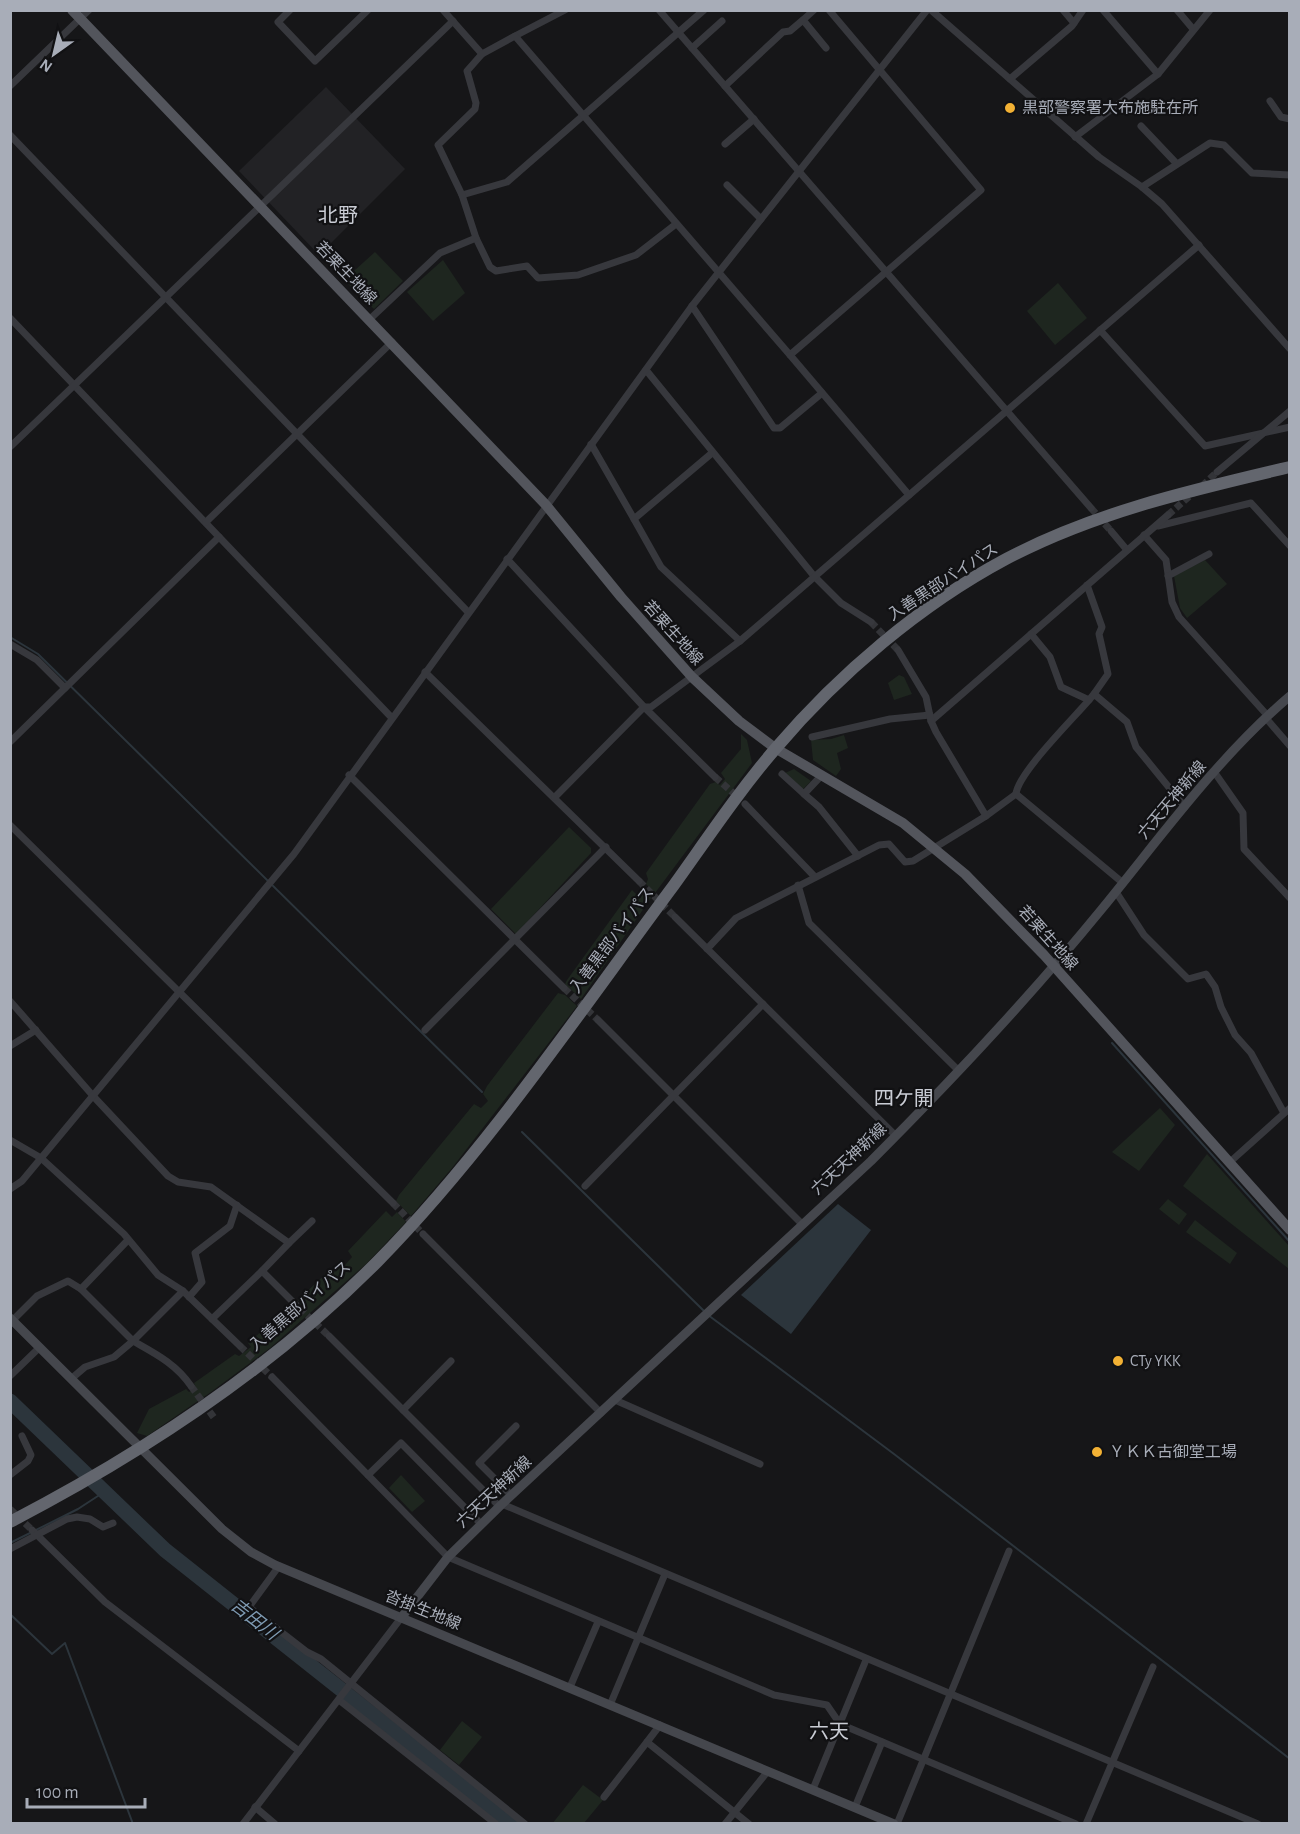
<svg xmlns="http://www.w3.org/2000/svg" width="1300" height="1834" viewBox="0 0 1300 1834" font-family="'Alegreya Sans','Noto Sans JP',sans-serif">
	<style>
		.built { fill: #222225 }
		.green { fill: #1e261f }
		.water { fill: #2c353c }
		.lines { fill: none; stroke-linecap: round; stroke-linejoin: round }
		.stream { stroke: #2c353c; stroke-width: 2 }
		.river { stroke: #2c353c; stroke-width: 15 }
		.street-tunnel { stroke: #333438; stroke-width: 7; stroke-dasharray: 7 3.5; stroke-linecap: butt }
		.street { stroke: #37383d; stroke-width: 7 }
		.secondary { stroke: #45474d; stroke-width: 9 }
		.primary { stroke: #53555c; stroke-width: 10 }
		.highway { stroke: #63666e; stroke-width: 12 }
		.poi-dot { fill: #f2b134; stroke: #111113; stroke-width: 2 }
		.labels { text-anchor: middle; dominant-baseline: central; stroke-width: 4.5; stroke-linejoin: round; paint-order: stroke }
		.poi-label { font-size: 16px; fill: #a8adb8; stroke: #111113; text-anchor: start }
		.street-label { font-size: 16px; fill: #a8adb8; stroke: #111113 }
		.water-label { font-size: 18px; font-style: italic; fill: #7f9bb3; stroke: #111113 }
		.quarter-label { font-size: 20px; fill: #c9ccd4; stroke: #111113 }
	</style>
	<rect width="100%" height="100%" fill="#161618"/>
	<polygon class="built" points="326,87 405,169 319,255 239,171"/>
	<g class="green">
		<polygon points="375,252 403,281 374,309 344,280"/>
		<polygon points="443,260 465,293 433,321 407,292"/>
		<polygon points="1058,283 1087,318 1055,345 1027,311"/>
		<polygon points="1205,560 1227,584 1187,618 1180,608 1174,576"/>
		<polygon points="899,675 904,677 912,694 894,700 888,683"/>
		<polygon points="741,734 747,740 752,763 655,893 646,884 648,879 646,873 710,784 716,782 720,785 725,779 721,773 741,749"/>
		<polygon points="844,735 848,748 837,753 841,769 836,776 813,760 811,740 831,739"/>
		<polygon points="794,769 811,781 803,789 785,773"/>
		<polygon points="569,827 591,848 591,853 516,934 491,909"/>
		<polygon points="643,889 651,898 581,999 565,984 567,980 632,890 638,896"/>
		<polygon points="558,993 565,995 577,1006 452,1168 411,1216 396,1201 399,1195 474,1104 481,1108 488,1101 483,1094 487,1086"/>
		<polygon points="1160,1108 1175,1125 1139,1171 1112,1152"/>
		<polygon points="1207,1154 1289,1246 1289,1269 1183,1186"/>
		<polygon points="1168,1199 1187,1214 1179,1225 1159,1209"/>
		<polygon points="386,1211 392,1217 397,1212 406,1222 366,1264 270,1348 211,1392 147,1436 137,1433 149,1409 186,1389 189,1392 196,1388 194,1383 235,1354 239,1356 251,1347 248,1343 291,1306 296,1309 301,1304 298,1300 340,1260 345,1265 352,1257 348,1251"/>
		<polygon points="1195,1220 1237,1253 1230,1264 1186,1232"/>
		<polygon points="401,1475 425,1501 412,1512 389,1488"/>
		<polygon points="462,1721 482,1737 459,1765 440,1750"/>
		<polygon points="583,1785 603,1800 584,1823 552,1824"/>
	</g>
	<polygon class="water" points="838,1204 871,1230 791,1334 741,1295"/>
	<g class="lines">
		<g class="stream">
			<polyline points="10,637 38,654 482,1092"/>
			<polyline points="1112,1043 1290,1242"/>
			<polyline points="522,1132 704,1311"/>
			<polyline points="708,1315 894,1454 1290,1759"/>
			<polyline points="10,1543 78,1509 104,1492"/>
			<polyline points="10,1614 52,1654 65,1643 133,1824"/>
		</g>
		<polyline class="river" points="10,1401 165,1550 511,1824"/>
		<g class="street-tunnel">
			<polyline points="1202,486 1217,472"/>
			<polyline points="1091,508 1111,531"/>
			<polyline points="1168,515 1193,493"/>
			<polyline points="871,622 898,650"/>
			<polyline points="715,777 739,798"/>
			<polyline points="639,881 675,917"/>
			<polyline points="564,988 598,1020"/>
			<polyline points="393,1203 423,1234"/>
			<polyline points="292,1301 329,1336"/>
			<polyline points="240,1346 272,1377"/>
			<polyline points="191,1386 215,1419"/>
			<polyline points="10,1509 32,1530"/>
		</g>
		<g class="street">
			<polyline points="290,10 278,22 315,61 368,10"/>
			<polyline points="443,10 482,54"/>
			<polyline points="659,10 1091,508"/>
			<polyline points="814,10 803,20 826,48"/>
			<polyline points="931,10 1099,157 1142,187 1162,204 1290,349"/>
			<polyline points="1063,10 1074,23"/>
			<polyline points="1103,10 1158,74"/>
			<polyline points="1177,10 1193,29"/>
			<polyline points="515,36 565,10"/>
			<polyline points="692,48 722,21"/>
			<polyline points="1010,79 1072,26 1083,10"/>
			<polyline points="10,86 89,10"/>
			<polyline points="725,86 783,32 790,31 803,20"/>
			<polyline points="1270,101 1281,117 1290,119"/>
			<polyline points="1141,126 1176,163"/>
			<polyline points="10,135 468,612"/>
			<polyline points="1075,137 1158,74 1210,10"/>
			<polyline points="725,144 754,119"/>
			<polyline points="727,185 761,219"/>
			<polyline points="1142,187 1210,143 1224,145 1252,173 1290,175"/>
			<polyline points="462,195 507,182 704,10"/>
			<polyline points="476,238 490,267 496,271 527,266 538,278 578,275 636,255 676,224"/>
			<polyline points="692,306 774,428 780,428 822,393"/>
			<polyline points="10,318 392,718"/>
			<polyline points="370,319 440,253 476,238 462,195 438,145 475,109 476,103 467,71 482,54 515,36 790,355 981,190 829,10"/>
			<polyline points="1100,330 1205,446 1290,427"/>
			<polyline points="790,355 909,495"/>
			<polyline points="646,370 814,576 841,603 871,622"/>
			<polyline points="591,444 634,519"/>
			<polyline points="10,447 453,21"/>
			<polyline points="712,453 634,519 661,567 740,641"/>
			<polyline points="1217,472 1290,411"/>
			<polyline points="206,522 392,342"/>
			<polyline points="1158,526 1251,503 1290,546"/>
			<polyline points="1111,531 1127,550"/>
			<polyline points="1144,535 1166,560 1172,602 1179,617 1267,715"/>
			<polyline points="507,559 644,707 715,777"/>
			<polyline points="1168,576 1209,554"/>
			<polyline points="1087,585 1102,627 1099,634 1108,674 1094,694"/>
			<polyline points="10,644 37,660 65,688"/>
			<polyline points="425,672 639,881"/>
			<polyline points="1089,700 1094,694 1127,722 1136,747 1185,807"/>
			<polyline points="1265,717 1290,746"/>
			<polyline points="931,721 1168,515"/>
			<polyline points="812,737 890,719 930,715"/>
			<polyline points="10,742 219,537"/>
			<polyline points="1215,773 1243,813 1244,849 1290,898"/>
			<polyline points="782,774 804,794"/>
			<polyline points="349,775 564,988"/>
			<polyline points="821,776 804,794 819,807 858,856"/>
			<path d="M 1016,794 C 1018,773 1073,719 1089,700 L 1061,687 L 1050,657 L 1031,634"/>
			<polyline points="555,797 644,707 651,707 740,641 1199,245"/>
			<polyline points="745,804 815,877"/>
			<polyline points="986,816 1016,794 1123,883"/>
			<polyline points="10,825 393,1203"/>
			<polyline points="798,885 809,923 959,1071"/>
			<polyline points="1116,892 1144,935 1188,979 1206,974 1215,987 1221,1007 1235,1035 1251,1053 1284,1113"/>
			<polyline points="675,917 896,1136"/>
			<polyline points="707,949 736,918 879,845 889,844 905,862 913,861 986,816 936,732 931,721 926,697 898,650"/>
			<polyline points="10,1001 94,1097 168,1176 178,1182 211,1187 289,1243 312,1221"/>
			<polyline points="598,1020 802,1224"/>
			<polyline points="425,1030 606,847"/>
			<polyline points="10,1046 36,1030"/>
			<polyline points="10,1140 41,1158 124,1234 158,1275 183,1291 240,1346"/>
			<polyline points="1230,1162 1290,1108"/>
			<polyline points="585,1186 763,1004"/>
			<polyline points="10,1189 22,1181 294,854 692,306 927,10"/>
			<polyline points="423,1234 601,1413"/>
			<polyline points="289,1243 262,1271 292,1301"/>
			<path d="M 183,1291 L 133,1341 C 156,1354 176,1364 191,1386"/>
			<polyline points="189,1297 202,1282 195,1253 230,1226 237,1205"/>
			<polyline points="212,1319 262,1271"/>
			<polyline points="13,1320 37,1296 68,1281 81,1289"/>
			<polyline points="329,1336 403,1410 451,1361"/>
			<polyline points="10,1376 40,1347"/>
			<polyline points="272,1377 448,1557 774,1695 827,1705 840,1724 1076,1824"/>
			<polyline points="71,1379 85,1367 114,1357 133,1341 81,1289 128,1240"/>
			<polyline points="615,1400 760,1464"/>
			<polyline points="403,1410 499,1506"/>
			<polyline points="10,1475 28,1461 31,1455 22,1436"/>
			<polyline points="368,1475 401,1443 481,1524"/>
			<polyline points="511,1495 479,1463 516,1426"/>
			<polyline points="502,1504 1258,1824"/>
			<polyline points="32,1530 105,1602 299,1751"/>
			<polyline points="10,1549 67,1519 77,1517 90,1519 103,1527 113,1523"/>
			<polyline points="279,1566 249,1607 307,1652 321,1659 525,1824"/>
			<polyline points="570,1687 598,1622"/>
			<polyline points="339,1700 496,1824"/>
			<polyline points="610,1705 665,1574"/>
			<polyline points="660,1725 647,1742 749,1824"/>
			<polyline points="813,1789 866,1660"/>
			<polyline points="604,1797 647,1742"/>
			<polyline points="255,1807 275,1824"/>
			<polyline points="855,1807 882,1742"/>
			<polyline points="243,1824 401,1618"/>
			<polyline points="725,1824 768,1771"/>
			<polyline points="897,1824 1009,1551"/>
			<polyline points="1086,1824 1153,1667"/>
		</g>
		<g class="secondary">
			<polyline points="10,1318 222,1529 251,1552 275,1565 894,1824"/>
			<path d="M 401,1618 L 448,1557 L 502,1504 L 871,1161 C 951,1081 1029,998 1101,910 C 1161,837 1217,758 1290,696"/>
		</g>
		<polyline class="primary" points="72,10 546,505 621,597 692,677 739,721 775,748 903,823 965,874 1044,955 1290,1230"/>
		<path class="highway" d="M 10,1522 C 143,1453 272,1368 378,1261 C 487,1150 581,1010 674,885 C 707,839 739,791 776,748 C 839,674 920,605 1006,559 C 1095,512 1192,490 1290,467"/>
	</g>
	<g class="poi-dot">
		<circle cx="1010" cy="108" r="6"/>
		<circle cx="1118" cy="1361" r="6"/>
		<circle cx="1097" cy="1452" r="6"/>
	</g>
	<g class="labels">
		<g class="poi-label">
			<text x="1022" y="108">黒部警察署大布施駐在所</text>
			<text x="1130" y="1361">CTy YKK</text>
			<text x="1109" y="1452">ＹＫＫ古御堂工場</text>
		</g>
		<g class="street-label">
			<text transform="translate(346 273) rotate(46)">若栗生地線</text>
			<text transform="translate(943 582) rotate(-33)">入善黒部バイパス</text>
			<text transform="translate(673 633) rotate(48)">若栗生地線</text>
			<text transform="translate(1172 800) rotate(-50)">六天天神新線</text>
			<text transform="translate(1048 938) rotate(48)">若栗生地線</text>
			<text transform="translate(612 940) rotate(-53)">入善黒部バイパス</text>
			<text transform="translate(849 1159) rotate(-43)">六天天神新線</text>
			<text transform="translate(300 1306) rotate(-41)">入善黒部バイパス</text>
			<text transform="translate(494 1492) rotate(-43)">六天天神新線</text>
			<text transform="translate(423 1610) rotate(22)">沓掛生地線</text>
		</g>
		<g class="water-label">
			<text transform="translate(254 1620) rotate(38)">吉田川</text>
		</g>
		<g class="quarter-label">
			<text x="338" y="216">北野</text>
			<text x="904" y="1099">四ケ開</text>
			<text x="829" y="1732">六天</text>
		</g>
	</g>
	<rect width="1300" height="1834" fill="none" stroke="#a8adb8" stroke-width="24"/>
	<g transform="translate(54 54) rotate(214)" stroke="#111113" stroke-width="4.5" paint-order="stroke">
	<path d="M0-4.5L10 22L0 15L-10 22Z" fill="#a8adb8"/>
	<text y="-9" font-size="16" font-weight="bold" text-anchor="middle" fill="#a8adb8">N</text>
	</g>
	<path d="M27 1798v9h118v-9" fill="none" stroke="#a8adb8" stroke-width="3"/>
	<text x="36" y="1798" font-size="18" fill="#a8adb8" stroke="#111113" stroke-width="4.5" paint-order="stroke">100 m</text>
</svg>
